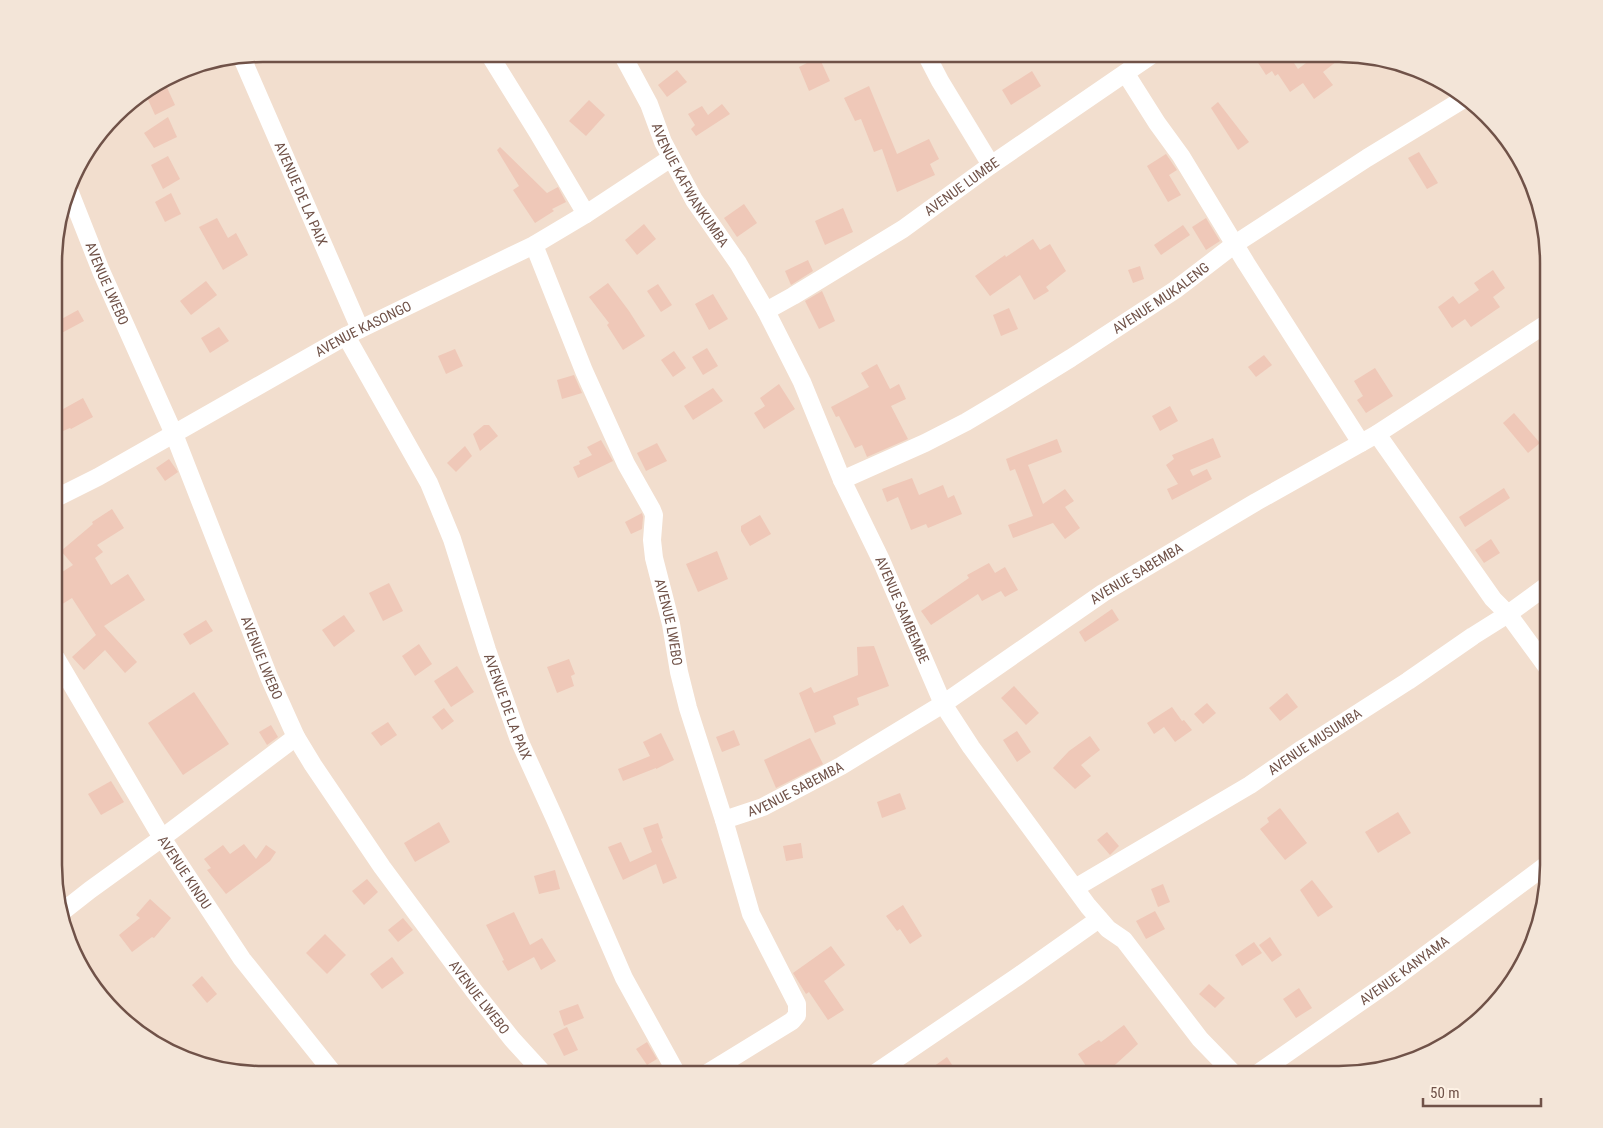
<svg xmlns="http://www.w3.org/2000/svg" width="1603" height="1128" viewBox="0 0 1603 1128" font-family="'Roboto Condensed',sans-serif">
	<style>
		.residential { fill: #f2dece }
		.building { fill: #efc8b8 }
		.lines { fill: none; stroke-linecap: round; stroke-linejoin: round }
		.minor { stroke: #fff; stroke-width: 18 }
		.labels { text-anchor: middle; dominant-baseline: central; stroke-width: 5; stroke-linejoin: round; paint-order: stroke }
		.street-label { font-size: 14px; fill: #705248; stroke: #fef2e5 }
		.rim { fill: none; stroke: #705248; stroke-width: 2.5 }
	</style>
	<rect width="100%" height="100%" fill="#fbeddf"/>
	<polygon class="residential" points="263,54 1353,54 1407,65 1467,97 1528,170 1549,250 1549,878 1538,932 1506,992 1433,1053 1340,1074 250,1074 196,1063 136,1031 82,970 56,892 56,236 75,170 125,106 183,70"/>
	<g class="building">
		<polygon points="1267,54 1288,54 1298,69 1318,54 1346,54 1323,72 1333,85 1314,99 1303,83 1290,92 1278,74 1275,76 1272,71 1266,75 1257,61"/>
		<polygon points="819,57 830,81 809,91 799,67"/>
		<polygon points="677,70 687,82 667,97 658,85"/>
		<polygon points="1032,71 1041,86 1011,105 1002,90"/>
		<polygon points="164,81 175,105 155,115 145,93"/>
		<polygon points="869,86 897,154 929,139 939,159 930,164 935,175 897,192 882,149 874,152 861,119 855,121 844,98"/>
		<polygon points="589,100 605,115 586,136 569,121"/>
		<polygon points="1218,102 1249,142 1238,150 1211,108"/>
		<polygon points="722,104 730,114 696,136 691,129 695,125 688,114 702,106 708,115"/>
		<polygon points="168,117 177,137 154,148 144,133"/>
		<polygon points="500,147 547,193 558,187 566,202 552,209 554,211 535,223 513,190 519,186 497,150"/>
		<polygon points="1419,152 1438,183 1427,189 1408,158"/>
		<polygon points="1166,154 1177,170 1169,175 1181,195 1168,202 1147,166"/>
		<polygon points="168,156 180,179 163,189 151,165"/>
		<polygon points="171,193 181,214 165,222 155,202"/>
		<polygon points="744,204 757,223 737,237 724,218"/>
		<polygon points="843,208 853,232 825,245 815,221"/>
		<polygon points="217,218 228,238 236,233 248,255 223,270 199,227"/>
		<polygon points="1206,218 1220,241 1206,250 1192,227"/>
		<polygon points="644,224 656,239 637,255 625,240"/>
		<polygon points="1183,225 1190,235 1161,255 1154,245"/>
		<polygon points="1033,239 1040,250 1050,244 1066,271 1046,287 1049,291 1034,300 1020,275 990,296 975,276 1005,255 1006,257"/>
		<polygon points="808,260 813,271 791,285 785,271"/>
		<polygon points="1140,266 1144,279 1133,283 1128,270"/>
		<polygon points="1493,270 1505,288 1493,297 1500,307 1471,327 1465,319 1452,328 1438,307 1453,296 1459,304 1479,290 1474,283"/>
		<polygon points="206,281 217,295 191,315 180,301"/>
		<polygon points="608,283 629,311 645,336 623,350 607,325 609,323 589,297"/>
		<polygon points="658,284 672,305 661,312 647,291"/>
		<polygon points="822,291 835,321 819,329 805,301"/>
		<polygon points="713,294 728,319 709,330 695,304"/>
		<polygon points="1009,308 1018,329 1001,336 993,315"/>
		<polygon points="78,310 84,321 56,336 56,322"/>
		<polygon points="219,327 229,341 210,353 201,338"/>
		<polygon points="707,348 718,366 703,375 692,357"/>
		<polygon points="455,349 463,366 446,374 438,356"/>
		<polygon points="674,351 686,368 673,377 661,360"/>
		<polygon points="1264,355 1272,365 1256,377 1248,367"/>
		<polygon points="877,364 890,389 899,384 906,399 891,406 908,439 867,457 862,445 855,448 839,416 836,417 831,407 869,387 861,373"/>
		<polygon points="1375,368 1393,396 1366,413 1357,400 1363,396 1354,381"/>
		<polygon points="574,375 582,393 562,399 557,380"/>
		<polygon points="779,384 795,409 764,429 754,413 765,406 760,398"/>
		<polygon points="713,388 723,401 693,420 684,406"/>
		<polygon points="83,398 93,417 71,429 70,428 56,434 56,413"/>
		<polygon points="1170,406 1178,421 1160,431 1152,416"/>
		<polygon points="1514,413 1540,443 1528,453 1503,423"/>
		<polygon points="484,425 489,425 498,436 480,451 473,434"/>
		<polygon points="1213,438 1221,457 1190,470 1193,476 1207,469 1212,479 1172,500 1167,489 1178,484 1166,465 1174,459 1172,455"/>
		<polygon points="1057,439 1062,452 1028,465 1043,504 1065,489 1074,501 1065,507 1080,528 1065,539 1053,523 1013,538 1008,525 1033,516 1015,469 1010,471 1006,459"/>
		<polygon points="601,440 613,461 578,478 573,467 580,464 579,461 592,455 587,447"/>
		<polygon points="657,443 667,461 646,471 637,453"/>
		<polygon points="465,446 472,456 456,472 447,463"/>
		<polygon points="169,459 178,472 165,481 156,468"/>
		<polygon points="912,478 919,495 943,485 948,498 954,495 962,514 928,528 926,524 911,530 898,497 887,502 882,489"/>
		<polygon points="1504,488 1510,498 1465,527 1459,517"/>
		<polygon points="112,509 124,528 97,545 103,552 95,558 111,585 128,574 145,600 104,626 137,662 125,673 105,650 84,670 72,657 96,635 72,598 56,608 56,576 73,565 61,551 93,524 92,522"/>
		<polygon points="642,513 643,517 642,529 631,534 625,522"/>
		<polygon points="760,515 771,534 750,546 741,531 741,526"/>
		<polygon points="1491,539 1500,553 1484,563 1475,550"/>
		<polygon points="717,551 728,579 698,592 686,564"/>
		<polygon points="989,563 995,573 1005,567 1018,590 1005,597 1001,591 982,601 978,594 931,625 921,611 969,578 967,575"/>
		<polygon points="389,583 403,611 383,621 369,593"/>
		<polygon points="1112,609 1119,620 1085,642 1079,632"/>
		<polygon points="344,615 355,631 334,647 322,630"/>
		<polygon points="206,620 213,631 190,645 183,634"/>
		<polygon points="419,644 432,664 415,676 402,656"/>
		<polygon points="874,646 889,686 857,698 859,705 833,716 836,724 815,733 799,693 811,687 814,693 858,675 857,647"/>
		<polygon points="569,659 575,674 571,676 574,686 557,693 547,667"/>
		<polygon points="457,666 474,692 451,707 434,681"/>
		<polygon points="1014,686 1039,713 1026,725 1001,698"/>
		<polygon points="194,692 229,744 183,775 148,723"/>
		<polygon points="1287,693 1298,707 1280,721 1269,708"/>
		<polygon points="1207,703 1216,713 1203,724 1194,714"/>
		<polygon points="1172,707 1182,721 1184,720 1192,730 1175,742 1164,727 1154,734 1147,723"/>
		<polygon points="444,708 454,721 442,730 432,717"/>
		<polygon points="388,722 397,735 381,746 371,733"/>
		<polygon points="271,725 278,737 267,745 259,732"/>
		<polygon points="734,730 740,745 722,752 716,737"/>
		<polygon points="1017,731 1031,752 1017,762 1003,740"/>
		<polygon points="661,733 674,760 656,769 656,768 623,781 618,769 650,756 643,742"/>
		<polygon points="1090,736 1100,750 1081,765 1091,776 1075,789 1053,768 1069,751"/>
		<polygon points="810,738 823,764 776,788 764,760"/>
		<polygon points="111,781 124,802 101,815 88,794"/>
		<polygon points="900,793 906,809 882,818 877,802"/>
		<polygon points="1280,808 1307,843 1285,860 1260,829 1269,822 1267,818"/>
		<polygon points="1398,812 1411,833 1378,853 1365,832"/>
		<polygon points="439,822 450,842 415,862 404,843"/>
		<polygon points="658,823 663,838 661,839 677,878 663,884 656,864 623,880 608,847 621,842 630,862 652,852 643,828"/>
		<polygon points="1107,832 1119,846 1110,855 1097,840"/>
		<polygon points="801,843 803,858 786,861 783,846"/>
		<polygon points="244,844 256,859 266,845 276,852 270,861 226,894 207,870 211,868 204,859 223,845 230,854"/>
		<polygon points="555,870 560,889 539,894 534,876"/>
		<polygon points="367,879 378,892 364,905 352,891"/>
		<polygon points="1312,880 1333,907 1318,917 1300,890"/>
		<polygon points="1163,884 1170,902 1158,907 1151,889"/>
		<polygon points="150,899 171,918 154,938 152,937 132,952 119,935 140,918 136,915"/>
		<polygon points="903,905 922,936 910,944 900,929 897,931 886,916"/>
		<polygon points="1155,911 1165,929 1146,939 1136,921"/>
		<polygon points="514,912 530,945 542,938 556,961 541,970 534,957 508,971 502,961 504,960 486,925"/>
		<polygon points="403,918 413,930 398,942 388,930"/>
		<polygon points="325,934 346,955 327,974 306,953"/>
		<polygon points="1270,937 1282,955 1272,962 1259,945"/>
		<polygon points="1254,942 1262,953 1242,966 1235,955"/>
		<polygon points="831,946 845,965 824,981 844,1010 828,1020 809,992 806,994 793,973"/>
		<polygon points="392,957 404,973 382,989 370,974"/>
		<polygon points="202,976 217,994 207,1003 192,985"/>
		<polygon points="1209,984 1225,998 1215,1008 1199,994"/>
		<polygon points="1299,988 1312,1008 1296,1018 1283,999"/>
		<polygon points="578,1004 584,1018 564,1026 559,1011"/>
		<polygon points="1124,1025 1138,1044 1105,1074 1075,1074 1086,1066 1078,1054 1099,1040 1101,1042"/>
		<polygon points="567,1027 578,1050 564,1056 553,1034"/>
		<polygon points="647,1042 657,1059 647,1065 636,1049"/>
		<polygon points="947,1057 958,1074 923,1074"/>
	</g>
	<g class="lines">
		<g class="minor">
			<polyline points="489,54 538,133 586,214"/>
			<path id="s1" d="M 622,54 L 649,104 L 663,142 L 694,200 L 738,263 L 766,311 L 802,382 L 842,480 L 881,560 L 943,704 L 971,747 L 1088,906 L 1108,929 L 1124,940 L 1200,1039 L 1234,1074"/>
			<polyline points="926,54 940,81 991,165"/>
			<path id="s2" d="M 242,58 L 360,329"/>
			<polyline points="1126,74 1157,123 1181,156 1246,263 1361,443"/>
			<path id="s3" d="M 69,190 L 101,271 L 174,434 L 269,677 L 296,737 L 313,765 L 382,867 L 474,991 L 512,1039 L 544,1074"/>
			<path id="s4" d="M 534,245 L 584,371 L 626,464 L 652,510 L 654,515 L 652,540 L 654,558 L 671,624 L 679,672 L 688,708 L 724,820 L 751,914 L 797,1004 L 797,1015 L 792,1021 L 706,1074"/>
			<path id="s5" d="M 766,311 L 793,296 L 903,229 L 991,165 L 1153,54"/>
			<path id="s6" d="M 346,336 L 429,483 L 452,539 L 487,650 L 519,740 L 555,819 L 624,978 L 677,1074"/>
			<polyline points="1377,434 1493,599 1508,614 1549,670"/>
			<path id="s7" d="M 842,480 L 925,443 L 966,422 L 1003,400 L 1071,358 L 1175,290 L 1235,244 L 1367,158 L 1467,97"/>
			<path id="s8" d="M 56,498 L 98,477 L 346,336 L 534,245 L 586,214 L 671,158"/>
			<path id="s9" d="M 56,658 L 162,838 L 242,959 L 334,1074"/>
			<path id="s10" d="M 724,820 L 763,807 L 841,766 L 943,704 L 1103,593 L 1256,502 L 1377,434 L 1549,322"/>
			<path id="s11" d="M 1075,888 L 1250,785 L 1302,749 L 1408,681 L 1473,636 L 1508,614 L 1549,584"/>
			<polyline points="62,912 90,890 162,838 296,737"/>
			<polyline points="874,1074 1017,977 1099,919"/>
			<path id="s12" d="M 1257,1074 L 1392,980 L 1549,863"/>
		</g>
	</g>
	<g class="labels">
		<g class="street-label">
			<text stroke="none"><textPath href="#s1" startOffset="148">AVENUE KAFWANKUMBA</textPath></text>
			<text stroke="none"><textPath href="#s5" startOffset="232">AVENUE LUMBE</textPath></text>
			<text stroke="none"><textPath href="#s2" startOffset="148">AVENUE DE LA PAIX</textPath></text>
			<text stroke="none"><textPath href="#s3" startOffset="101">AVENUE LWEBO</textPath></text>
			<text stroke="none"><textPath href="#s7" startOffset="368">AVENUE MUKALENG</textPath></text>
			<text stroke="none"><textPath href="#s8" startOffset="351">AVENUE KASONGO</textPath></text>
			<text stroke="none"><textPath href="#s10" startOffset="482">AVENUE SABEMBA</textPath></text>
			<text stroke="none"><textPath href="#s1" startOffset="624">AVENUE SAMBEMBE</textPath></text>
			<text stroke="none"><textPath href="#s4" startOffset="405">AVENUE LWEBO</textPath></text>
			<text stroke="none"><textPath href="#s3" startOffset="506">AVENUE LWEBO</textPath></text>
			<text stroke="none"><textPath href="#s6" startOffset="406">AVENUE DE LA PAIX</textPath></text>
			<text stroke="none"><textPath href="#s11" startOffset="281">AVENUE MUSUMBA</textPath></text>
			<text stroke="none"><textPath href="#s10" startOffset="78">AVENUE SABEMBA</textPath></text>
			<text stroke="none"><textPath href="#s9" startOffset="250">AVENUE KINDU</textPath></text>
			<text stroke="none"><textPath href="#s12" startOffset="180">AVENUE KANYAMA</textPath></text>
			<text stroke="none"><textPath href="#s3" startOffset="911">AVENUE LWEBO</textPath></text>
		</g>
	</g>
	<path d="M0 0H1603V1128H0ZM263 62H1339A201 201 0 0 1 1540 263V865A201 201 0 0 1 1339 1066H263A201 201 0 0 1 62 865V263A201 201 0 0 1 263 62Z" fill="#f3e5d8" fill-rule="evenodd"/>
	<path class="rim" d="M263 62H1339A201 201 0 0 1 1540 263V865A201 201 0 0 1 1339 1066H263A201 201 0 0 1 62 865V263A201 201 0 0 1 263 62Z"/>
	<path d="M1423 1098v8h118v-8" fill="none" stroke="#705248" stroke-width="2.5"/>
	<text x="1430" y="1098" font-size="15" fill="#705248" stroke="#fef2e5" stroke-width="4" paint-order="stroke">50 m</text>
</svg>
